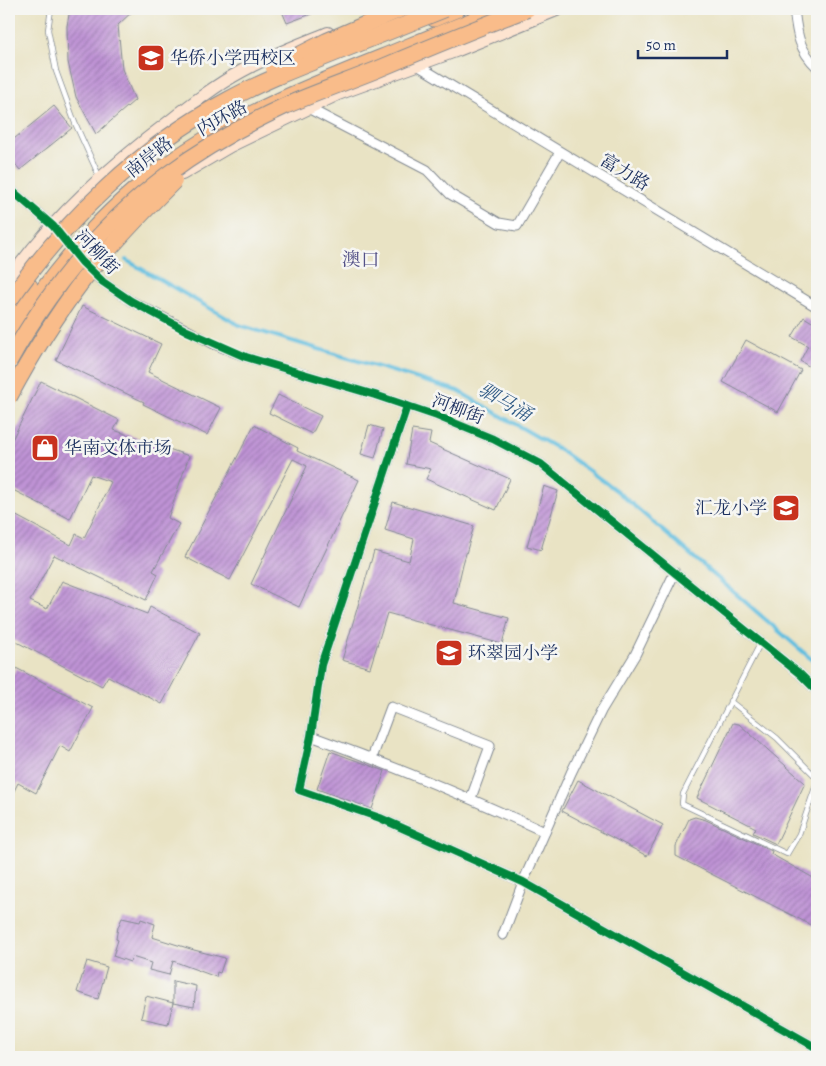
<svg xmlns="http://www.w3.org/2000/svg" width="826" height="1066" viewBox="0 0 826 1066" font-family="Alegreya,'Noto Serif SC',serif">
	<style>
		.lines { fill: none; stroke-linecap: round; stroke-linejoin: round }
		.stream { stroke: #60bedf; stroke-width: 4 }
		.building { fill: url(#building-hatch) }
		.lane-casing { stroke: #828991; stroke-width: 6 }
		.street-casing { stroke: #828991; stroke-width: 11 }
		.secondary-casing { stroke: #828991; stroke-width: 14 }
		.primary-casing { stroke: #828991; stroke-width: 17 }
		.lane { stroke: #fff; stroke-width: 4.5 }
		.street { stroke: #fff; stroke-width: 9 }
		.secondary { stroke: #fde4d0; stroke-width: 12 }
		.primary { stroke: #f9bc8a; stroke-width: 15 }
		.highway-bridge-casing { stroke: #828991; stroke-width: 18; stroke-linecap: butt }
		.highway-bridge { stroke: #f9bc8a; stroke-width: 16 }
		.cycleway-casing { stroke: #f6f6f2; stroke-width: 11 }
		.cycleway { stroke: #00873e; stroke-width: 8 }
		.labels { text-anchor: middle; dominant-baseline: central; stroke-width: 5; stroke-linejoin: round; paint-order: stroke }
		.poi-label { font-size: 18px; fill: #1b2f5e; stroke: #f6f6f2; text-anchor: start }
		.street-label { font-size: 18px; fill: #1b2f5e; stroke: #f6f6f2 }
		.neighbourhood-label { font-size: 19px; fill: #545288; stroke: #f6f6f2 }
		.water-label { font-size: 19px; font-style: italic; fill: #305a85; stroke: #f6f6f2 }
	</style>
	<defs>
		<pattern id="building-hatch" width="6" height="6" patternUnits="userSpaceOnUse" patternTransform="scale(1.25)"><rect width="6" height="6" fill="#bf93d5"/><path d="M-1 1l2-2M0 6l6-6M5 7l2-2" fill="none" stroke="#9a78b0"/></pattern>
	</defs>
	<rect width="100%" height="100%" fill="#f6f6f2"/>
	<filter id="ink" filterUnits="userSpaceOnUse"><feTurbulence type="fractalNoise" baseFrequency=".02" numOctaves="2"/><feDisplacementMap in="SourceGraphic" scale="10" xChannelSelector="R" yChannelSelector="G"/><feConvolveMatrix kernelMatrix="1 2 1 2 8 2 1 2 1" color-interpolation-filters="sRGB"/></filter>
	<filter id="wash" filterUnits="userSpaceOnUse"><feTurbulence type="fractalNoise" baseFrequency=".0096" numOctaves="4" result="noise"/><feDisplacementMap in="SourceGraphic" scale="20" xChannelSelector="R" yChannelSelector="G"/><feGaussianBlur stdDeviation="1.12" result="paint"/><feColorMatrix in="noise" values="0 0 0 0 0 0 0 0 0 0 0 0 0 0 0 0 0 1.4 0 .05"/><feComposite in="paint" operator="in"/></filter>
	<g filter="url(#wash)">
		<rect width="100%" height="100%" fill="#e9e3c4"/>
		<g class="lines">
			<polyline class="stream" points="126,260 239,325 458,391 560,450 617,491 817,664"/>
		</g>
		<g id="blocks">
			<g class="building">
				<polygon points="70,9 135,9 118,25 122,69 135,100 96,134 76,97 68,62 67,26"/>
				<polygon points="281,9 322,9 322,10 287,23"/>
				<polygon points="54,106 72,128 20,170 9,157 9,143"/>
				<polygon points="82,306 161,344 148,372 221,408 207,435 143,404 144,402 56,360"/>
				<polygon points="804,317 817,325 817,371 800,361 808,346 792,337"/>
				<polygon points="746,340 801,370 778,412 723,382"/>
				<polygon points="41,381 119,420 114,430 189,456 168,518 179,524 153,571 158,574 146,600 54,555 30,601 47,609 62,581 147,614 150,607 200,633 162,704 108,676 102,686 9,638 9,512 71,545 76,534 84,538 111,482 91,475 70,519 9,488 9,446"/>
				<polygon points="278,395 321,416 312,434 269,413"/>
				<polygon points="254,425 298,448 297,451 359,480 299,607 251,584 307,466 293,459 230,580 185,557"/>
				<polygon points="369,425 383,429 375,458 361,454"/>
				<polygon points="412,430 431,433 429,443 510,479 496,510 426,479 431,469 406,464"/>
				<polygon points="544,486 558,491 541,550 527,546"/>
				<polygon points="393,502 474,526 463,564 454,603 509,618 502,644 387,613 370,668 342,660 374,551 409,561 414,539 385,530"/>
				<polygon points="16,668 93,708 70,752 60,746 36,793 18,783 9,801 9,682"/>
				<polygon points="733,723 739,724 805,783 776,844 753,833 756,828 697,798"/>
				<polygon points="330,751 385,771 372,809 317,789"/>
				<polygon points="578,780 663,825 647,856 562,811"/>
				<polygon points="695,817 706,820 772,851 771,854 817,880 817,928 676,856 676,846 689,819"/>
				<polygon points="122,918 140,922 141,919 155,924 152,937 194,950 225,958 220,973 217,972 216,977 173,961 169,975 149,970 151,963 132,957 130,962 113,956 118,940 116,939 118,927"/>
				<polygon points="87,961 107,967 98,999 77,992"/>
				<polygon points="173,981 196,986 194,1007 173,1003"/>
				<polygon points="146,996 173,1003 168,1024 141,1018"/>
			</g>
		</g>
	</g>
	<g filter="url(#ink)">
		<use href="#blocks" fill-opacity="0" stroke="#828991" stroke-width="1"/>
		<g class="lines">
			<defs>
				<g id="lane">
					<polyline points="51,9 48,30 56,71 75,123 100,178"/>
					<polyline points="761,642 683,794 682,804 787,854 799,834 817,782"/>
					<polyline points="730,701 777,738 817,778"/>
				</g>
				<g id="street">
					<path d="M 794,9 C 797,33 798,49 817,67"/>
					<polyline points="417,65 817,307"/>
					<polyline points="306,107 427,170 450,194 499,223 517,226 560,152"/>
					<polyline points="9,188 53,226 76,254"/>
					<polyline points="89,270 103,282 131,301 216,345 246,357 375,395 437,416 493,439 541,464 749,633 800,674 817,691"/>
					<polyline points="407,406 321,665 311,736 299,790 380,818 523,882 817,1048"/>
					<path d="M 311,736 C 391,765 468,797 545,832"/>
					<polyline points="372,758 391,707 490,746 471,798"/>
					<polyline points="503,935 523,882 571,773 601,711 635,655 675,572"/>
				</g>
				<g id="secondary">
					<polyline points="182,174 230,146 338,94 458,50 559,9"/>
					<path d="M 9,280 C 52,218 110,166 170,121 C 193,103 216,85 242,71 C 269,56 299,45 328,33"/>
				</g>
				<g id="primary">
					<polyline points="434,19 458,9"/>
					<polyline points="9,316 30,286"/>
					<path d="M 9,341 C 47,276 104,209 166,165 C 232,117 307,87 382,57 C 421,41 461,24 501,9"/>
				</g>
			</defs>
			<use href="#lane" class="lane-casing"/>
			<use href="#street" class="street-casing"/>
			<use href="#secondary" class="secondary-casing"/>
			<use href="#primary" class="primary-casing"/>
			<use href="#lane" class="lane"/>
			<use href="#street" class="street"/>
			<use href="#secondary" class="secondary"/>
			<use href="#primary" class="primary"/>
			<defs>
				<g id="highway-bridge">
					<polyline points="274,68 327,41 401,9"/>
					<path d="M 9,301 C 65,220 140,147 228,100 C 259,83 292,70 325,57 C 365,41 405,25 445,9"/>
					<path d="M 9,361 C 49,289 101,225 167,175 C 203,148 244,125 285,106 C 315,93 346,82 376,70 C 426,49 476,28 527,9"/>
					<path d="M 9,397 C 31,356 55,317 83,280 C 111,245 142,213 174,181"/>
				</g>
			</defs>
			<use href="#highway-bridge" class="highway-bridge-casing"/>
			<use href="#highway-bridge" class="highway-bridge"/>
			<defs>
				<g id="cycleway">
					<polyline points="9,188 53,226 82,262 103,282 131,301 187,331 246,357 375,395 437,416 493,439 541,464 749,633 800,674 817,691"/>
					<polyline points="407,406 321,665 311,736 299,790 380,818 523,882 817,1048"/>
				</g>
			</defs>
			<use href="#cycleway" class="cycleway-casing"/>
			<use href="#cycleway" class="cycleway"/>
		</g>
	</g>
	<defs>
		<symbol id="school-square" viewBox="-11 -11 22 22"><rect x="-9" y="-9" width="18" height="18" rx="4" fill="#c8321e" stroke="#f6f6f2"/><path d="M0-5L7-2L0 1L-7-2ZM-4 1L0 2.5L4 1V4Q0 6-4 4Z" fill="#fff"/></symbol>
		<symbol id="shop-square" viewBox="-11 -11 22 22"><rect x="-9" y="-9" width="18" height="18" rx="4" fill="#c8321e" stroke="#f6f6f2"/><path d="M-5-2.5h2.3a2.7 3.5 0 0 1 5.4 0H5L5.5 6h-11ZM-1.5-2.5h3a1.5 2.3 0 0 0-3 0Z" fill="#fff"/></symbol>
	</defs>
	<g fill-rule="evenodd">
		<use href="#school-square" x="135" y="42" width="32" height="32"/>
		<use href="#shop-square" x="29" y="432" width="32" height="32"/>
		<use href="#school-square" x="770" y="492" width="32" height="32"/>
		<use href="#school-square" x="433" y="637" width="32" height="32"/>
	</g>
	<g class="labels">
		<g class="poi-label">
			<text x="170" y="58">华侨小学西校区</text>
			<text x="64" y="448">华南文体市场</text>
			<text x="767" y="508" text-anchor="end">汇龙小学</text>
			<text x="468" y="653">环翠园小学</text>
		</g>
		<g class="street-label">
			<text transform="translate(222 118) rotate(-29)">内环路</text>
			<text transform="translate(149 157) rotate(-38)">南岸路</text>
			<text transform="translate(625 172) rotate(31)">富力路</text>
			<text transform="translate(97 252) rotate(46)">河柳街</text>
			<text transform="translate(458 409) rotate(21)">河柳街</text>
		</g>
		<g class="neighbourhood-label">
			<text x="361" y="260">澳口</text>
		</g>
		<g class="water-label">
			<text transform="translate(505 402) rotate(30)">驷马涌</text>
		</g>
	</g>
	<rect width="826" height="1066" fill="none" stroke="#f6f6f2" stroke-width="30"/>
	<path d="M638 50v8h89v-8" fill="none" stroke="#1b2f5e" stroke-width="2.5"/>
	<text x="646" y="50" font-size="15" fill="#1b2f5e" stroke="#f6f6f2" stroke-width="4" paint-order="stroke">50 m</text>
</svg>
